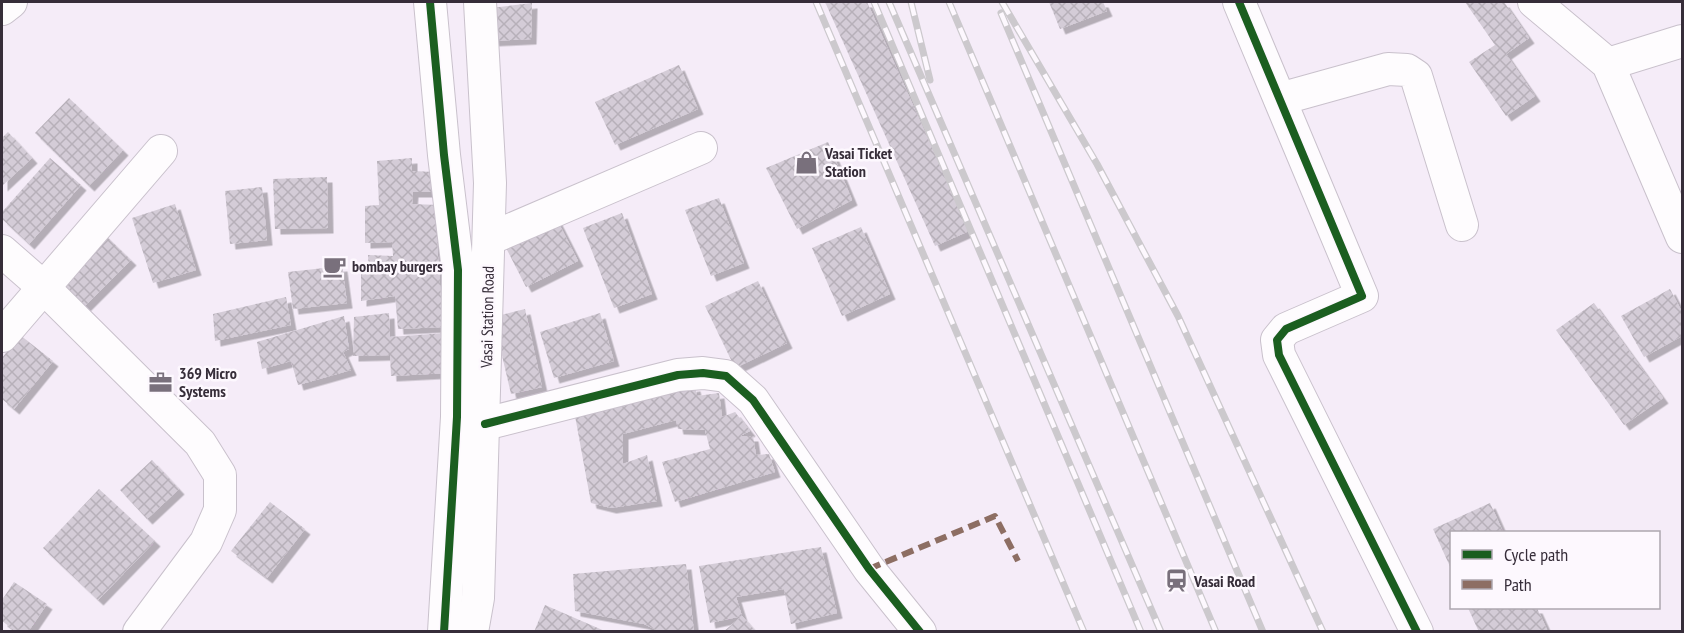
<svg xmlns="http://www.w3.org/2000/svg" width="1684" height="633" viewBox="0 0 1684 633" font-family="'PT Sans Narrow',sans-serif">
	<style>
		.building { fill: url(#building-cross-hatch); filter: url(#shadow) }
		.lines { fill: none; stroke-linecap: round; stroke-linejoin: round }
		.minor-casing { stroke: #c9c1cc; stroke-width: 34 }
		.minor { stroke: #fefcfe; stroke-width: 32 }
		.rail-casing { stroke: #ccc9cd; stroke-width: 7 }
		.rail { stroke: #fdf8fe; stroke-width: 4.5; stroke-dasharray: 14; stroke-linecap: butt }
		.quiet { stroke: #8d6e63; stroke-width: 6; stroke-dasharray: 12 6; stroke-linecap: butt }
		.cycleway-casing { stroke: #fdf8fe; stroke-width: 11 }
		.cycleway { stroke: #1b5e20; stroke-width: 8 }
		.labels { text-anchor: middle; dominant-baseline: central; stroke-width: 5; stroke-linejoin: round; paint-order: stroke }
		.poi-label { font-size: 16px; font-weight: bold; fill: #362d39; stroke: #fdf8fe; text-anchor: start }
		.street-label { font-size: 16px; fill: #362d39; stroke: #fdf8fe }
	</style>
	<defs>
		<pattern id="building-cross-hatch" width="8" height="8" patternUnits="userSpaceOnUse" patternTransform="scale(1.5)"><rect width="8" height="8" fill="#d4ccd7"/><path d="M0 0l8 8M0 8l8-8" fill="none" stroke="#b7b0b9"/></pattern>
		<filter id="shadow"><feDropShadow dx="5.5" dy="5.5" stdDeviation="0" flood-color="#0004"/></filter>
	</defs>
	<rect width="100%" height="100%" fill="#f5ecf8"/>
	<g class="building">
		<polygon points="825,2 867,2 969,231 935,246"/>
		<polygon points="1049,2 1103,2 1107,11 1060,29"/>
		<polygon points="1465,2 1504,2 1529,38 1506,54 1535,96 1506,116 1469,62 1495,45"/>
		<polygon points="532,3 531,39 490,41 491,8"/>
		<polygon points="679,65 698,109 615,145 595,102"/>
		<polygon points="69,98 123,150 89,186 35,133"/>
		<polygon points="8,132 32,158 2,186 2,138"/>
		<polygon points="828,142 852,200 797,229 766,168"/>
		<polygon points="50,158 81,185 29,244 2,219 2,212"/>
		<polygon points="412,158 412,171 436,172 436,192 413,192 412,204 439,205 443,242 437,242 443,327 398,329 395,296 361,301 361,273 369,272 368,255 393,256 392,242 365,243 365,206 379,205 377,161"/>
		<polygon points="327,177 328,228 275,229 273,179"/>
		<polygon points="262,187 267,240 230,244 225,191"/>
		<polygon points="719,198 744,263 711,276 685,210"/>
		<polygon points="175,204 196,270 153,283 132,218"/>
		<polygon points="622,213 652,294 614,308 583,228"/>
		<polygon points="554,214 578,261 526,287 502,240"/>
		<polygon points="861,227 890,294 842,316 812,248"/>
		<polygon points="103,233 131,260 81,310 54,284"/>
		<polygon points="342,266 347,303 293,309 288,272"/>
		<polygon points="758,281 787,343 735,368 705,306"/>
		<polygon points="1670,289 1682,312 1682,336 1644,357 1621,316"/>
		<polygon points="286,297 291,325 215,341 213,314"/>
		<polygon points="1594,303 1663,398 1624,425 1556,330"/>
		<polygon points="525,309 542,387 511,394 493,317"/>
		<polygon points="389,313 390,337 445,333 448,373 391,376 390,355 353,356 354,317"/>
		<polygon points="600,313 614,361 554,378 540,332"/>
		<polygon points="344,316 349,349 343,352 351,370 298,385 291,361 262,369 257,342"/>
		<polygon points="20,335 53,361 14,409 2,399 2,358"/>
		<polygon points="695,386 697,396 719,393 722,417 735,412 750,431 740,436 753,436 756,455 769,454 775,472 675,502 662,462 710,449 705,430 678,429 676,420 623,434 623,464 647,455 657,501 611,508 591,503 573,405"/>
		<polygon points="152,460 179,489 147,519 120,490"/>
		<polygon points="99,489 155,541 98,600 43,548"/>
		<polygon points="270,502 305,529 267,578 231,551"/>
		<polygon points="1490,503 1503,532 1452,532 1452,571 1433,529"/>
		<polygon points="821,547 837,613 791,624 784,589 736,597 742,616 710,623 699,566"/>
		<polygon points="686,564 694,632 661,632 644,624 575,611 573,574"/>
		<polygon points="14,582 47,604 28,632 17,632 2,621 2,600"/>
		<polygon points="545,605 607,632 534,632"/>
		<polygon points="1468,608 1537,608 1548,632 1479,632"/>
		<polygon points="742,616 756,632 723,632"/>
	</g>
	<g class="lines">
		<defs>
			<g id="minor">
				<polyline points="430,2 444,155 458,270 457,417 444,632"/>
				<polyline points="1239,2 1362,296 1286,329 1277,340 1279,355 1417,632"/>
				<polyline points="1534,2 1608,64 1682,237"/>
				<polyline points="2,9 11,2"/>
				<polyline points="1608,64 1682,41"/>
				<polyline points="1280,99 1388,69 1407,70 1416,76 1462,225"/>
				<polyline points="489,239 701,148"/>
				<polyline points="2,251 42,286 200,443 220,475 220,510 206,542 139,632"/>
				<polyline points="2,336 161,151"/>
				<polyline points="485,424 678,375 703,373 726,376 753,400 869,569 920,632"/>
				<polyline points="472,632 478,598 490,183 480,2"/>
			</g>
		</defs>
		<use href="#minor" class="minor-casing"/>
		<use href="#minor" class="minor"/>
		<defs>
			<g id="rail">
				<polyline points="816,2 1084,632"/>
				<polyline points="874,2 1141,632"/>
				<polyline points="889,2 1161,632"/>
				<polyline points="911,2 930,80"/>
				<polyline points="949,2 1216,632"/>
				<polyline points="1002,2 1097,164 1178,316 1323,632"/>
				<polyline points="1001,13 1263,632"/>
			</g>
		</defs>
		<use href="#rail" class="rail-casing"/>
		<use href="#rail" class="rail"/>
		<polyline class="quiet" points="869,569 995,516 1018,561"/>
		<defs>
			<g id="cycleway">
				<polyline points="430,2 444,155 458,270 457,417 444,632"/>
				<polyline points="1239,2 1362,296 1286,329 1277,340 1279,355 1417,632"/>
				<polyline points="485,424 678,375 703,373 726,376 753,400 869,569 920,632"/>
			</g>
		</defs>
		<use href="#cycleway" class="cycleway-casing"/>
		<use href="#cycleway" class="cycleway"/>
	</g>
	<defs>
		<symbol id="shop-bare" viewBox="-9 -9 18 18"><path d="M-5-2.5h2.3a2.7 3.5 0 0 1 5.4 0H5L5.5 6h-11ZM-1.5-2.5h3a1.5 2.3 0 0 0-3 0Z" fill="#79707c" stroke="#fdf8fe" stroke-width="2.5" paint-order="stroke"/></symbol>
		<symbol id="cafe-bare" viewBox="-9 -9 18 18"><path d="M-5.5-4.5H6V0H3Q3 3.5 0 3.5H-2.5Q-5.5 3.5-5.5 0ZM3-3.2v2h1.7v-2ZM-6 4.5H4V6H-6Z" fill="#79707c" stroke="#fdf8fe" stroke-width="2.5" paint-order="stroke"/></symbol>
		<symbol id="office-bare" viewBox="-9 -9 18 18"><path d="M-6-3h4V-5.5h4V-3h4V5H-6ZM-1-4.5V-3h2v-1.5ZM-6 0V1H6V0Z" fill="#79707c" stroke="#fdf8fe" stroke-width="2.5" paint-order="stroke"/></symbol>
		<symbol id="station-bare" viewBox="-9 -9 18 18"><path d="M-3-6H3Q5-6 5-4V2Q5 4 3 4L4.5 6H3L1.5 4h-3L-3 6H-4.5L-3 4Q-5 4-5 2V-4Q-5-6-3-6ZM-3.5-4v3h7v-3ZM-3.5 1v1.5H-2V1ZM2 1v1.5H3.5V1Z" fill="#79707c" stroke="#fdf8fe" stroke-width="2.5" paint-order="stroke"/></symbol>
	</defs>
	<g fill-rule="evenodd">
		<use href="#shop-bare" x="790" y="146" width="33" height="33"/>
		<use href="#cafe-bare" x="318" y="250" width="33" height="33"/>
		<use href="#office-bare" x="144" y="366" width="33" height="33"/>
		<use href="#station-bare" x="1160" y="564" width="33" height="33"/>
	</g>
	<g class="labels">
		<g class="poi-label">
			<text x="825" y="153">Vasai Ticket<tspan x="825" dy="18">Station</tspan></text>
			<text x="352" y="266">bombay burgers</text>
			<text x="179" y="373">369 Micro<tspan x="179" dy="18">Systems</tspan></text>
			<text x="1194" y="581">Vasai Road</text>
		</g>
		<g class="street-label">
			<text transform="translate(487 317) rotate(-89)">Vasai Station Road</text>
		</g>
	</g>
	<rect width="1684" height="633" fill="none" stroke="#362d39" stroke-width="6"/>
	<rect x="1450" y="531" width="210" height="78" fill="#fdf8fe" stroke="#ada7af" stroke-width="1.5"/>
	<rect x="1462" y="550" width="30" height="9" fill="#1b5e20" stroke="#ada7af" stroke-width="1.5"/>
	<text x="1504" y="561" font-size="18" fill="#362d39">Cycle path</text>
	<rect x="1462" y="580" width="30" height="9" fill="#8d6e63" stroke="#ada7af" stroke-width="1.5"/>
	<text x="1504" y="591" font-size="18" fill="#362d39">Path</text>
</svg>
